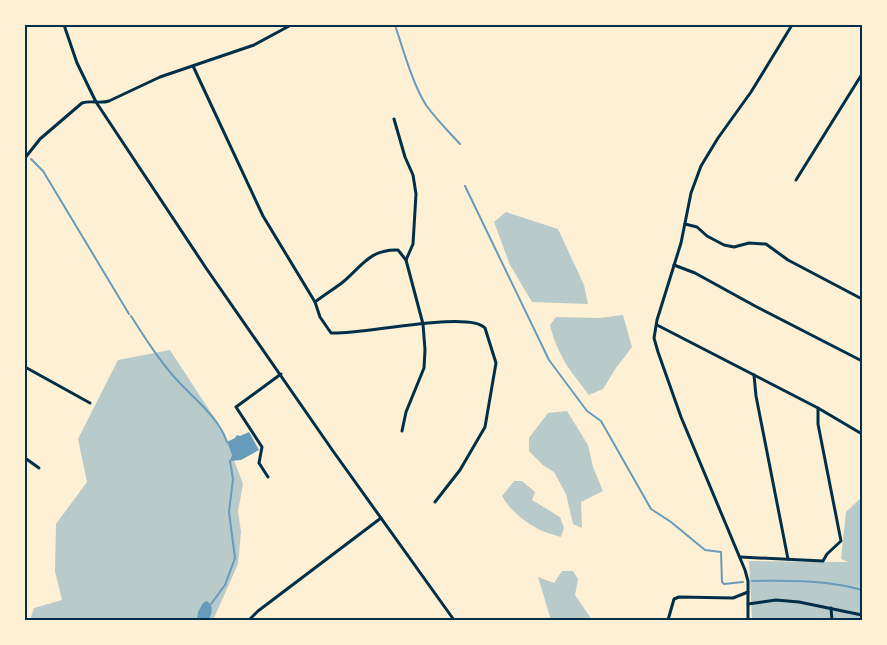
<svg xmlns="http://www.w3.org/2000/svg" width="887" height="645" viewBox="0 0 887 645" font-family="Lato,sans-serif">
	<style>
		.green { fill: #b9caca }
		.water { fill: #669bbc }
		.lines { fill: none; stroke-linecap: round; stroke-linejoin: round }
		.stream { stroke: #669bbc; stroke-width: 2 }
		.minor { stroke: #003049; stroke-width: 3 }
		.neatline { fill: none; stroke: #003049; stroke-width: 2 }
	</style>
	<rect width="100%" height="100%" fill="#fdf0d5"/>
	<g class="green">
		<polygon points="506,212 558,229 584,285 588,304 532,302 510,265 494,222"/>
		<path d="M 623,315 L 632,347 L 616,368 L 603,389 L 589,395 C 571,372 557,355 550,325 L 556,317 L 599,318 Z"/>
		<polygon points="170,350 223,431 243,484 238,511 241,532 238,564 213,620 30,620 34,608 62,600 55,571 56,524 87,482 78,439 118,360"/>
		<polygon points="567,411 588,445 593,467 603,491 581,502 582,528 573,524 566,494 554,472 543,465 529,451 529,438 548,413"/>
		<path d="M 514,481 L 522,481 L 535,492 L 532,500 L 560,517 L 564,528 L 561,537 C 555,535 550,534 545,532 C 529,526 510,511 502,496 Z"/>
		<polygon points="862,497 862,620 752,620 749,561 848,562 841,559 846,512"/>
		<polygon points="562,571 573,571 578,579 575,595 592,620 551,620 538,577 554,583"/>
	</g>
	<g class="water">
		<polygon points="249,432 259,450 241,460 230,461 232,455 227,442 235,438 237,435 240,436"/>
		<path d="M 207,601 C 214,607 212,612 209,620 L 197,620 L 198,612 L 203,603 Z"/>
	</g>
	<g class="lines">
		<g class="stream">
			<path d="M 395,25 C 403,49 413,85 426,105 C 436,119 448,131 460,144"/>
			<polyline points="31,159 43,171 129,314"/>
			<polyline points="465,186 549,360 587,411 601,421 651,509 671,522 705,550 721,552 722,582 724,584 743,582"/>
			<path d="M 131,316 C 145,338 159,360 176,379 C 194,399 218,416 227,442"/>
			<path d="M 752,581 C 786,580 831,580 862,590"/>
			<polyline points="211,604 225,585 235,558 229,512 233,479 230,461"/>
		</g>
		<g class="minor">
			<polyline points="64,25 77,63 96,102 206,268 333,451 454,620"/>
			<path d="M 193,66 L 263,216 L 315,302 L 320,317 L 331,333 C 360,335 469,310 485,328 L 496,363 L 485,427 L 460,470 L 435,502"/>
			<polyline points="394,119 405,157 413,175 416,194 413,244 406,260"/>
			<path d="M 25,158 L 40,139 L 82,103 C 91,100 100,104 109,101 L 160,77 L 254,45 L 291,25"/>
			<polyline points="796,180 862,74"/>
			<polyline points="685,224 697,227 707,236 724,245 734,247 749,243 766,244 788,260 862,299"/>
			<polyline points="674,265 695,273 755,306 862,361"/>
			<path d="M 315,302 C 324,295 334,289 343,282 C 362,266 370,249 398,250 L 406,260 L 423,324 L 425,350 L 424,368 L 406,412 L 402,431"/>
			<polyline points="657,325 818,408 862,434"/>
			<polyline points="25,367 90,403"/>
			<polyline points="754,375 756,396 788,559"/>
			<polyline points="25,458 39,468"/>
			<polyline points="268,477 259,463 262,447 236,407 281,374"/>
			<polyline points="740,557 823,561 827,554 841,541 818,424 818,408"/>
			<polyline points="748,604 776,600 799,602 862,615"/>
			<polyline points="831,608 832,620"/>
			<polyline points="249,620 258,611 381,518"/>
			<polyline points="668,620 674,599 679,597 733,598 748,592"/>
			<polyline points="748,620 748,581 745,570 681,417 658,352 654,338 657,320 681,243 691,193 701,166 718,138 751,92 792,25"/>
		</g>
	</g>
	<rect width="887" height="645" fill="none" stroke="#fdf0d5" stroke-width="52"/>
	<rect x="26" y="26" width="835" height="593" class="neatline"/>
</svg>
